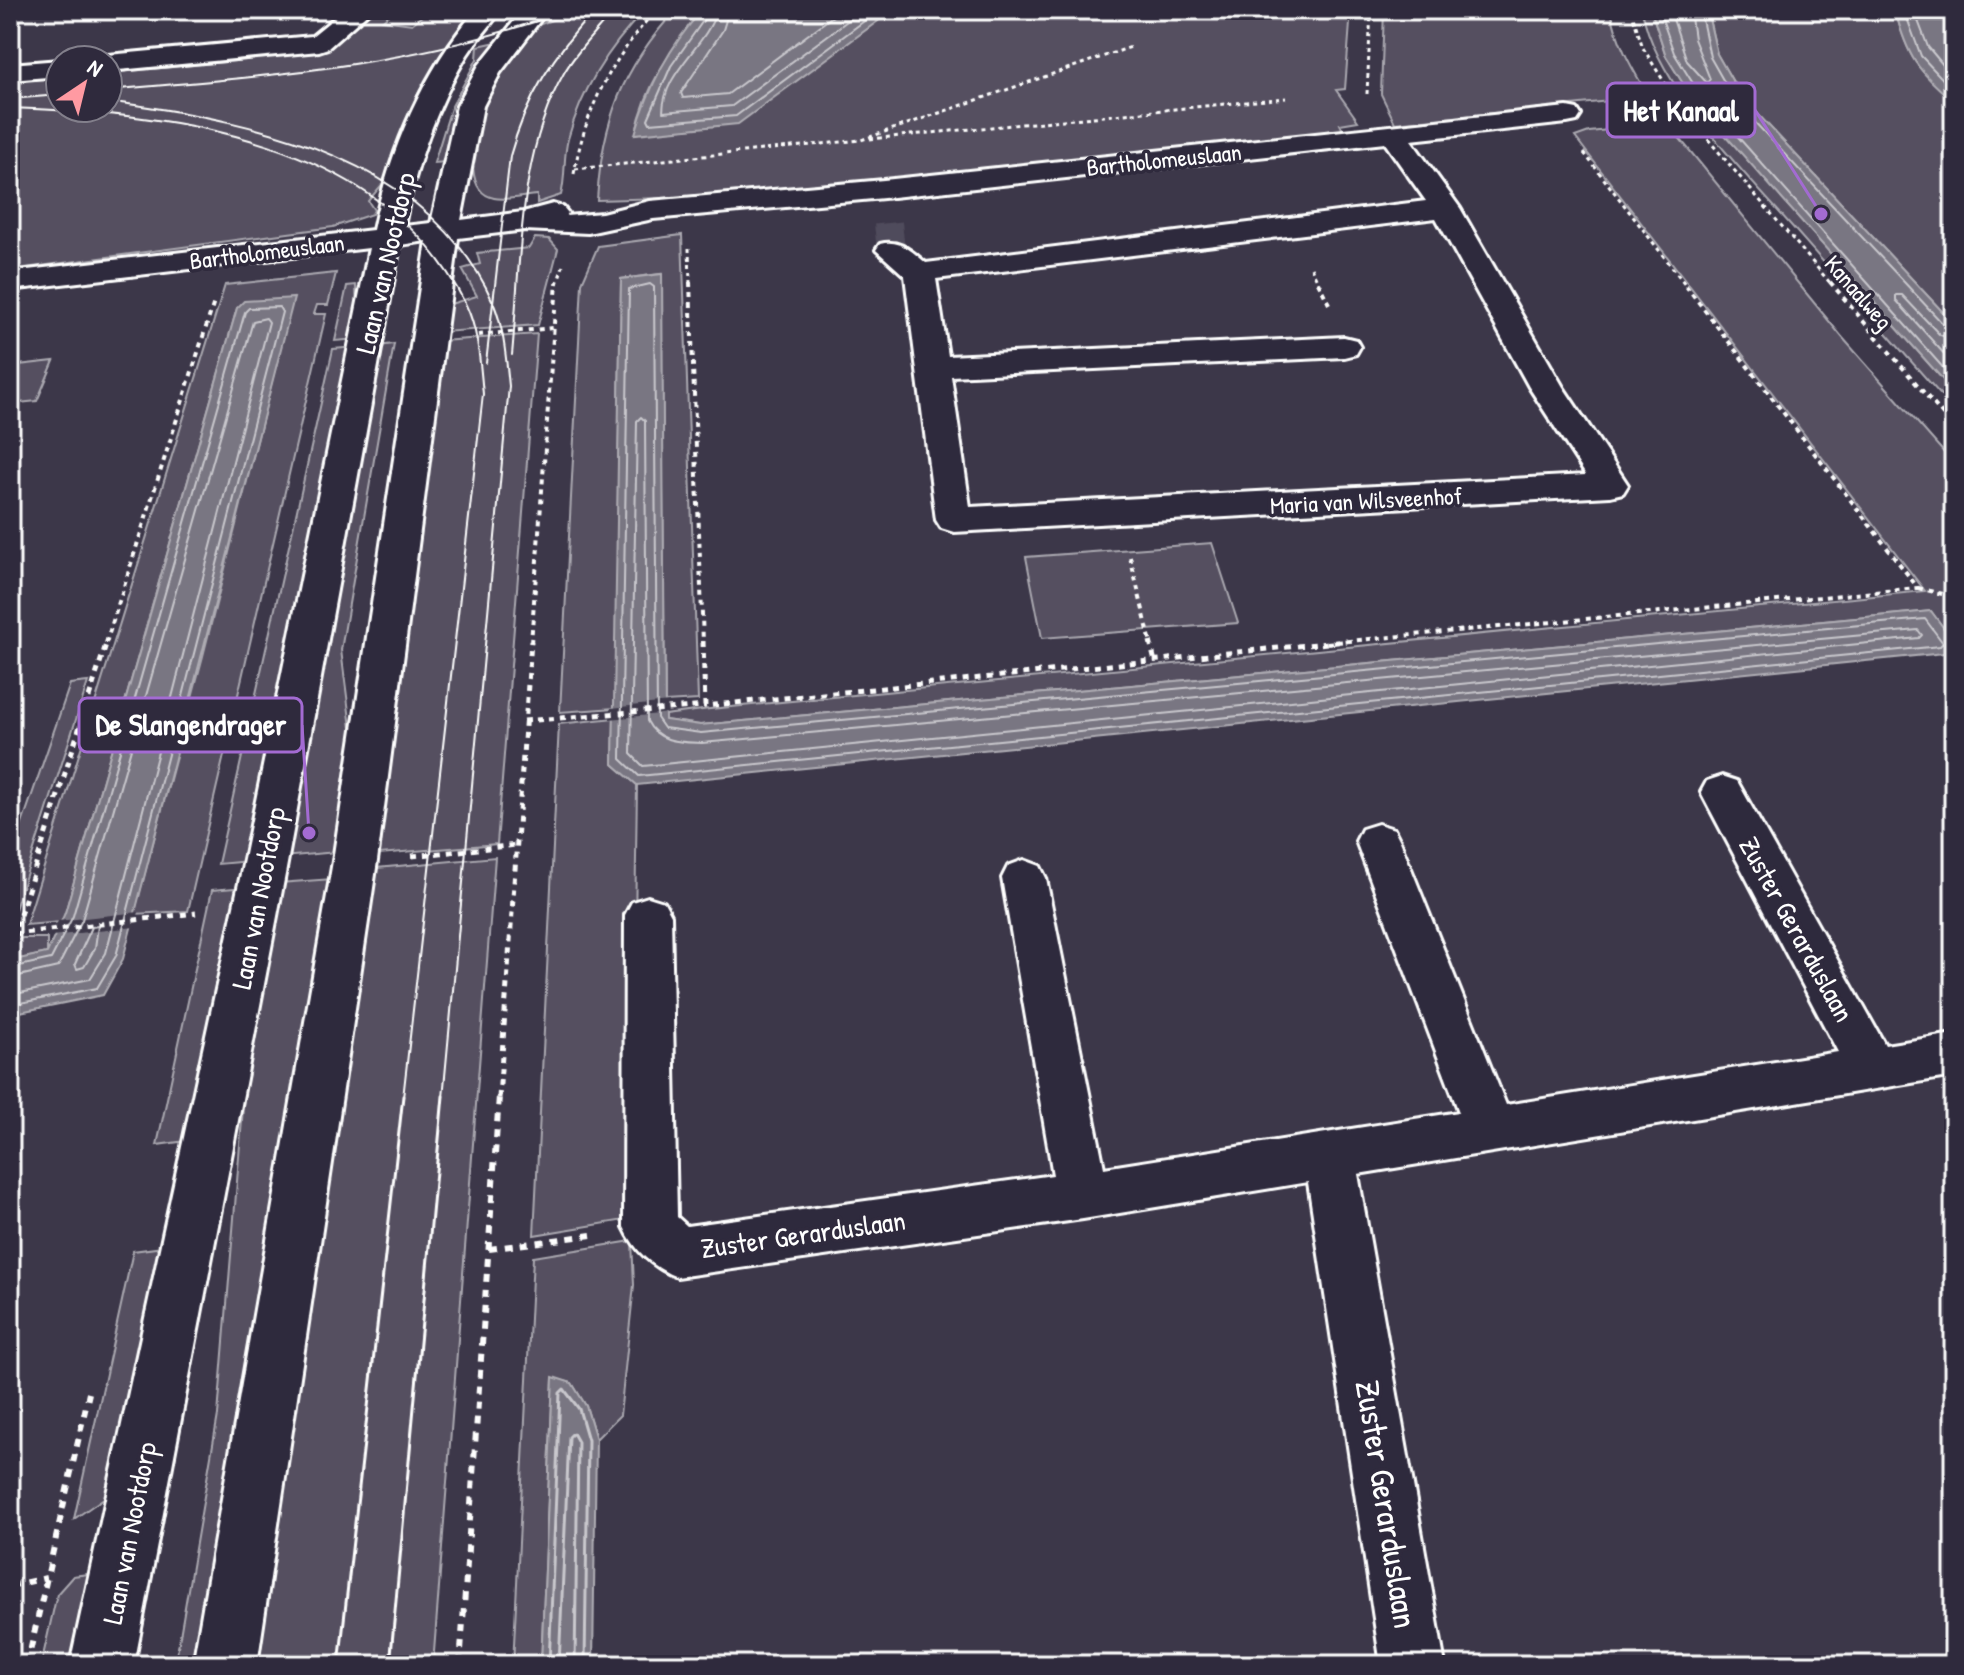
<svg xmlns="http://www.w3.org/2000/svg" width="1964" height="1675" viewBox="0 0 1964 1675" font-family="'Patrick Hand',sans-serif">
	<style>
		.green { fill: #555060; stroke: #aaa8b0; stroke-width: 2 }
		.water { fill: #797682; stroke: #afadb4; stroke-width: 2 }
		.pier { fill: #3c3749 }
		.lines { fill: none; stroke-linecap: round; stroke-linejoin: round }
		.shore-far1 { stroke: #c9c8cd; stroke-width: 2 }
		.shore { stroke: #c9c8cd; stroke-width: 3 }
		.minor-tunnel { stroke: #504b5b; stroke-width: 28; stroke-dasharray: 28 14; stroke-linecap: butt }
		.minor-casing { stroke: #fff; stroke-width: 6 }
		.path-far3 { stroke: #fff; stroke-width: 3; stroke-dasharray: 4 4; stroke-linecap: butt }
		.path-far2 { stroke: #fff; stroke-width: 4; stroke-dasharray: 5 5; stroke-linecap: butt }
		.path-far1 { stroke: #fff; stroke-width: 5; stroke-dasharray: 6 6; stroke-linecap: butt }
		.path { stroke: #fff; stroke-width: 6; stroke-dasharray: 8 8; stroke-linecap: butt }
		.minor { fill: #2f2a3d; fill-rule: evenodd }
		.tram-far1 { stroke: #fff; stroke-width: 2 }
		.tram { stroke: #fff; stroke-width: 3 }
		.labels { text-anchor: middle; dominant-baseline: central; stroke-width: 7; stroke-linejoin: round; paint-order: stroke }
		.far-street-label { font-size: 24px; fill: #fff; stroke: #2f2a3d }
		.street-label { font-size: 28px; fill: #fff; stroke: #2f2a3d }
		.near-street-label { font-size: 34px; fill: #fff; stroke: #2f2a3d }
		.leader { fill: none; stroke: #a36bd2; stroke-width: 3 }
		.callout-dot { fill: #a36bd2; stroke: #2f2a3d; stroke-width: 3 }
		.callout { fill: #2f2a3d; stroke: #a36bd2; stroke-width: 3 }
		.callout-label { font-size: 30px; text-anchor: middle; font-weight: bold; fill: #fff }
	</style>
	<rect width="100%" height="100%" fill="#3c3749"/>
	<filter id="ink" filterUnits="userSpaceOnUse"><feTurbulence type="fractalNoise" baseFrequency=".0125" numOctaves="2"/><feDisplacementMap in="SourceGraphic" scale="16" xChannelSelector="R" yChannelSelector="G"/><feConvolveMatrix kernelMatrix="1 2 1 2 8 2 1 2 1" color-interpolation-filters="sRGB"/></filter>
	<g filter="url(#ink)">
		<g class="green">
			<polygon points="372,10 394,10 383,20 412,24 429,10 482,10 441,55 415,100 391,174 368,201 374,210 372,214 333,227 10,270 10,82 60,77 60,108 108,108 108,73 267,58 269,52 333,42"/>
			<path d="M 581,10 L 645,10 C 609,47 582,88 568,139 C 563,157 566,177 561,195 L 537,203 L 537,195 C 524,196 506,201 494,198 C 441,187 502,49 529,30 C 543,21 565,17 581,10 Z"/>
			<path d="M 676,10 L 702,10 C 672,48 645,86 636,133 L 863,31 L 893,10 L 1351,10 L 1345,89 L 1336,90 L 1358,121 L 1340,124 L 1343,130 L 731,196 L 597,200 C 602,122 622,68 676,10 Z"/>
			<path d="M 1384,10 L 1611,10 C 1616,42 1633,70 1649,97 L 1395,123 L 1381,94 Z"/>
			<path d="M 1642,10 L 1651,10 L 1666,56 L 1692,98 L 1954,392 L 1954,410 C 1902,351 1849,291 1797,232 C 1746,174 1656,86 1642,10 Z"/>
			<path d="M 1707,10 L 1895,10 C 1908,59 1917,69 1954,102 L 1954,324 L 1741,96 L 1717,54 Z"/>
			<polygon points="501,41 447,162 434,163 451,108 477,59 478,46"/>
			<polygon points="1668,124 1842,337 1954,464 1954,642 1931,611 700,725 665,720 665,715 710,709 1925,591 1575,137 1589,132"/>
			<polygon points="682,235 698,700 665,702 661,274 621,279 615,708 560,712 582,283 598,246"/>
			<polygon points="535,238 549,239 558,249 538,325 443,332 447,305 477,296 462,269 480,264 477,253 529,248"/>
			<polygon points="336,273 328,305 317,305 314,314 326,314 188,911 134,914 203,656 293,298 237,308 65,913 62,922 26,925 225,285"/>
			<polygon points="356,285 358,339 335,341 347,286"/>
			<polygon points="537,334 497,844 368,855 442,341"/>
			<polygon points="394,344 341,650 353,743 336,852 283,857 379,346"/>
			<polygon points="356,347 250,861 218,864 333,349"/>
			<polygon points="54,361 37,401 10,404 10,366"/>
			<polygon points="1212,543 1238,623 1042,638 1026,557"/>
			<polygon points="88,682 10,925 10,859 70,684"/>
			<polygon points="614,718 613,764 637,785 631,1219 534,1235 559,724"/>
			<polygon points="495,857 433,1665 249,1665 366,869"/>
			<polygon points="332,879 205,1665 175,1665 218,1415 248,1046 279,883"/>
			<polygon points="245,887 193,1140 157,1145 212,890"/>
			<polygon points="23,938 47,938 47,953 10,961 10,941"/>
			<polygon points="632,1241 634,1285 620,1415 596,1439 586,1406 572,1383 553,1378 541,1665 513,1665 533,1257"/>
			<polygon points="171,1246 121,1486 74,1519 133,1251"/>
			<polygon points="104,1572 84,1665 41,1665 57,1594 73,1576"/>
		</g>
		<g class="water">
			<path d="M 702,10 L 893,10 L 738,124 L 635,134 C 649,86 669,47 702,10 Z"/>
			<polygon points="1651,10 1707,10 1717,54 1741,96 1954,324 1954,392 1692,98 1666,56"/>
			<path d="M 1895,10 L 1954,10 L 1954,102 C 1917,69 1908,59 1895,10 Z"/>
			<polygon points="662,274 665,720 700,725 1931,611 1954,642 1954,652 637,785 613,764 621,279"/>
			<polygon points="294,298 123,959 103,995 10,1014 10,961 47,953 65,913 237,308 244,301"/>
			<polygon points="553,1377 572,1383 586,1406 596,1439 593,1665 541,1665"/>
		</g>
		<g class="pier">
			<polygon points="669,702 669,713 610,719 611,708"/>
			<polygon points="139,912 135,927 51,936 58,921"/>
		</g>
		<g class="lines">
			<g class="shore-far1">
				<polyline points="707,10 705,18 671,66 648,119 650,123 736,116 879,10"/>
				<path d="M 717,10 C 706,47 663,72 663,112 L 732,106 L 862,10"/>
				<polyline points="729,10 723,30 681,93 683,98 728,94 841,10"/>
				<polyline points="1659,10 1674,53 1699,93 1954,380"/>
				<polyline points="1670,10 1687,61 1707,83 1710,79 1694,39 1690,10"/>
				<polyline points="1700,10 1710,57 1735,101 1945,326 1954,329"/>
				<polyline points="1904,10 1921,56 1954,91"/>
				<polyline points="1914,10 1928,47 1954,78"/>
				<polygon points="650,284 654,287 657,718 664,728 701,733 1925,619 1943,643 1940,646 639,776 621,759 629,289"/>
				<polyline points="1954,339 1940,335 1902,295 1896,295 1896,300 1954,365"/>
				<path d="M 641,417 L 645,421 L 647,721 C 658,743 681,742 702,743 L 1918,630 L 1922,635 L 1919,638 L 643,766 L 631,754 L 637,421 Z"/>
				<polygon points="98,926 95,948 84,967 77,969 75,964 92,927"/>
				<polyline points="10,968 51,959 73,916 245,312 249,308 279,307 282,312 116,956 97,988 10,1005"/>
				<polyline points="10,978 58,967 82,920 253,321 266,318 269,322 106,953 90,979 10,995"/>
			</g>
			<g class="shore">
				<polyline points="549,1665 560,1393 564,1389 579,1409 588,1440 585,1665"/>
				<polyline points="559,1665 569,1437 573,1433 578,1442 575,1665"/>
			</g>
			<polyline class="minor-tunnel" points="888,223 891,250"/>
			<defs>
				<g id="minor">
					<polygon points="344,10 371,10 328,48 319,51 108,71 108,60 97,60 108,55 312,36"/>
					<path d="M 476,10 L 501,10 C 491,26 477,39 467,55 C 436,107 415,167 404,226 L 431,223 L 457,106 L 479,65 L 523,10 L 548,10 L 500,73 L 483,106 L 461,220 L 523,212 L 553,204 L 563,207 L 568,213 L 566,216 L 602,213 L 650,201 L 884,180 L 1567,107 L 1577,109 L 1581,115 L 1577,121 L 1567,123 L 1411,140 L 1460,208 L 1563,387 L 1628,485 L 1623,493 L 1610,496 L 954,532 L 941,528 L 936,520 L 905,276 L 876,250 L 880,244 C 900,239 911,251 926,263 L 1426,201 L 1385,143 L 884,198 L 653,219 L 588,233 L 525,230 L 458,238 L 377,861 L 257,1665 L 193,1665 L 333,861 L 427,241 L 400,245 L 286,869 L 134,1665 L 70,1665 L 242,869 L 369,248 L 10,290 L 10,272 L 373,230 C 390,150 423,72 476,10 ZM 1436,218 L 1529,387 L 1586,475 L 970,507 L 951,376 L 1344,357 L 1356,354 L 1360,347 L 1356,340 L 1344,337 L 948,356 L 936,279 Z"/>
					<polygon points="60,60 60,76 10,80 10,64"/>
					<path d="M 1722,776 L 1737,781 L 1885,1045 L 1954,1034 L 1954,1076 L 1358,1174 L 1445,1665 L 1381,1665 L 1308,1182 L 1083,1219 L 677,1277 C 652,1267 635,1251 624,1227 L 625,915 L 632,902 L 648,897 L 664,902 L 671,915 L 677,1217 L 687,1226 L 1053,1175 L 1002,878 L 1008,866 L 1024,860 L 1040,866 L 1046,878 L 1104,1168 L 1459,1112 L 1356,841 L 1362,829 L 1378,824 L 1394,829 L 1400,841 L 1506,1105 L 1838,1052 L 1701,792 L 1707,781 Z"/>
				</g>
			</defs>
			<use href="#minor" class="minor-casing"/>
			<g class="path-far3">
				<polyline points="1631,10 1643,48 1678,104 1831,284"/>
				<polyline points="1367,94 1371,10"/>
				<polyline points="1608,111 1677,104"/>
				<polyline points="870,139 1286,98"/>
				<polyline points="1584,153 1685,284"/>
				<polyline points="575,169 861,140 1131,47"/>
				<path d="M 574,174 C 585,109 612,59 656,10"/>
				<polyline points="689,248 690,284"/>
				<polyline points="1311,267 1319,284"/>
				<polyline points="557,284 563,266"/>
			</g>
			<g class="path-far2">
				<polyline points="690,282 703,643"/>
				<polyline points="1318,282 1329,304"/>
				<polyline points="1830,282 1954,428"/>
				<polyline points="478,335 553,328"/>
				<polyline points="1130,557 1151,643"/>
				<polyline points="1918,588 1954,597"/>
				<polyline points="106,643 214,302"/>
				<polyline points="531,643 557,282"/>
				<polyline points="1327,643 1918,588 1683,282"/>
			</g>
			<g class="path-far1">
				<polyline points="703,641 705,706 1347,641"/>
				<polyline points="1150,641 1155,662"/>
				<polyline points="524,721 705,706"/>
				<polyline points="412,856 517,845"/>
				<polyline points="14,934 196,913"/>
				<polyline points="10,935 14,934 107,641"/>
				<polyline points="499,1098 531,641"/>
			</g>
			<g class="path">
				<polyline points="489,1249 591,1235"/>
				<polyline points="10,1586 46,1578"/>
				<polyline points="27,1665 89,1393"/>
				<polyline points="460,1665 499,1096"/>
			</g>
			<use href="#minor" class="minor"/>
			<g class="tram-far1">
				<path d="M 108,90 C 269,76 416,66 569,10"/>
				<polyline points="22,98 60,95"/>
				<path d="M 121,103 C 260,122 430,160 493,302 C 504,328 506,358 509,386 L 443,1098"/>
				<path d="M 10,108 C 174,113 385,139 466,305 C 479,332 480,365 483,394 L 403,1098"/>
				<path d="M 512,355 C 521,262 517,156 564,73 C 577,50 598,30 614,10"/>
				<path d="M 486,363 L 510,156 C 526,98 554,53 595,10"/>
			</g>
			<g class="tram">
				<polyline points="339,1665 403,1096"/>
				<polyline points="390,1665 443,1096"/>
			</g>
		</g>
	</g>
	<g class="labels">
		<g class="far-street-label">
			<text transform="translate(1164 159) rotate(-6)">Bartholomeuslaan</text>
			<text transform="translate(267 251) rotate(-7)">Bartholomeuslaan</text>
			<text transform="translate(1859 292) rotate(49)">Kanaalweg</text>
			<text transform="translate(1366 500) rotate(-3)">Maria van Wilsveenhof</text>
		</g>
		<g class="street-label">
			<text transform="translate(385 263) rotate(-77)">Laan van Nootdorp</text>
			<text transform="translate(258 898) rotate(-79)">Laan van Nootdorp</text>
			<text transform="translate(1797 929) rotate(61)">Zuster Gerarduslaan</text>
			<text transform="translate(803 1234) rotate(-8)">Zuster Gerarduslaan</text>
			<text transform="translate(129 1533) rotate(-79)">Laan van Nootdorp</text>
		</g>
		<g class="near-street-label">
			<text transform="translate(1387 1504) rotate(81)">Zuster Gerarduslaan</text>
		</g>
	</g>
	<path class="leader" d="M1821 214L1755 110M309 833L302 725"/>
	<g class="callout-dot">
		<circle cx="1821" cy="214" r="8"/>
		<circle cx="309" cy="833" r="8"/>
	</g>
	<g class="callout">
		<rect x="1607" y="83" width="148" height="54" rx="8"/>
		<rect x="79" y="698" width="223" height="54" rx="8"/>
	</g>
	<g class="callout-label">
		<text x="1681" y="121">Het Kanaal</text>
		<text x="191" y="735">De Slangendrager</text>
	</g>
	<rect width="1964" height="1675" fill="none" stroke="#2f2a3d" stroke-width="40"/>
	<rect x="20" y="20" width="1924" height="1635" fill="none" stroke="#fff" stroke-width="3" filter="url(#ink)"/>
	<g transform="translate(84 84) rotate(35)"><circle r="38" fill="#2f2a3d" stroke="#827f8b" stroke-width="2"/>
	<path d="M0-6L14 30L0 20L-14 30Z" fill="#ff9aa2"/>
	<text y="-12" font-size="22" font-weight="bold" text-anchor="middle" fill="#ffffff">N</text>
	</g>
</svg>
